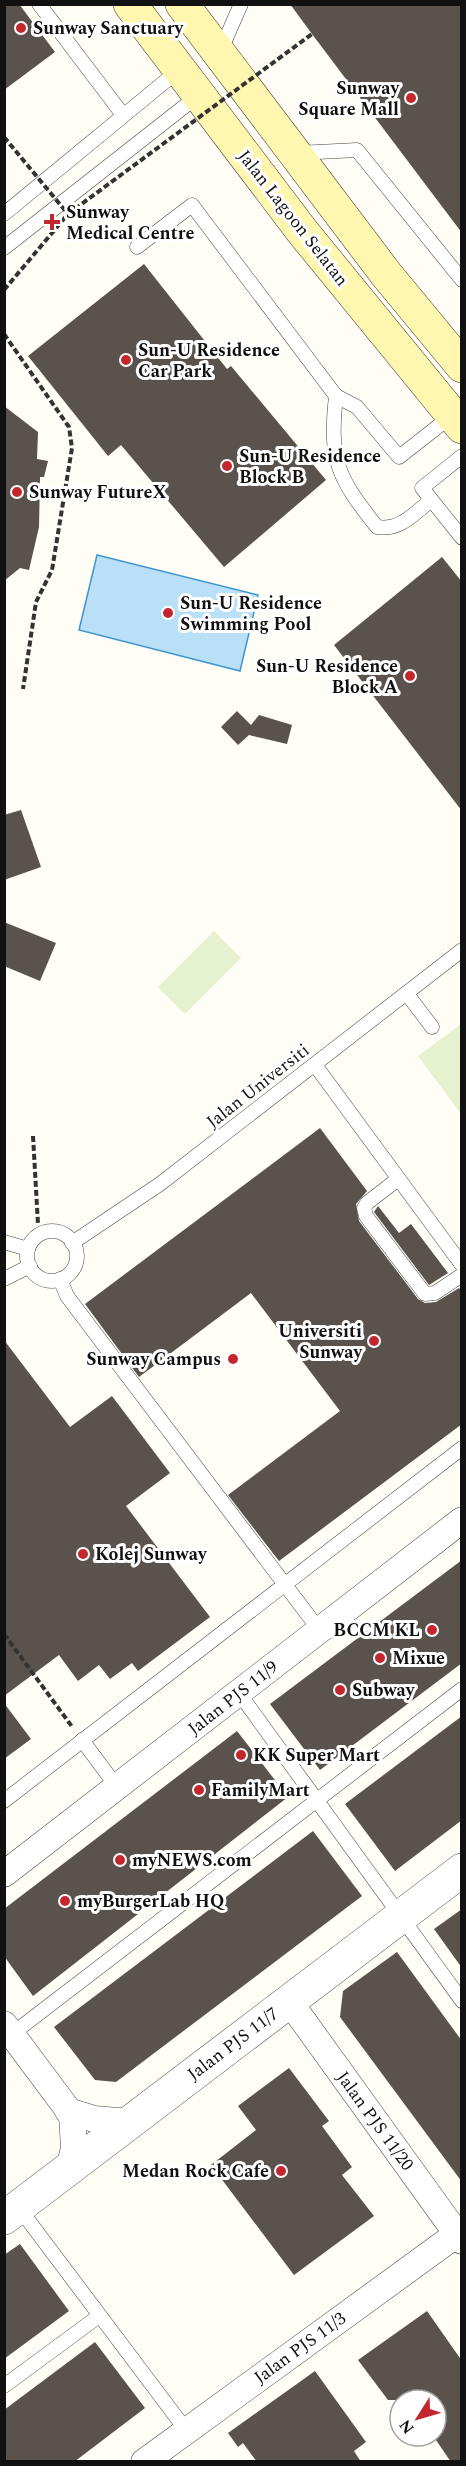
<svg xmlns="http://www.w3.org/2000/svg" width="466" height="2466" viewBox="0 0 466 2466" font-family="Spectral,serif">
	<style>
		.pitch { fill: #e6f2cf }
		.water { fill: #b9e0f7; stroke: #3f96cf; stroke-width: 1.5 }
		.building { fill: #5a524d }
		.lines { fill: none; stroke-linecap: round; stroke-linejoin: round }
		.service-casing { stroke: #444; stroke-width: 15 }
		.minor-casing { stroke: #444; stroke-width: 27 }
		.tertiary-casing { stroke: #444; stroke-width: 34 }
		.secondary-casing { stroke: #333; stroke-width: 34 }
		.path { stroke: #333; stroke-width: 4; stroke-dasharray: 6 3; stroke-linecap: butt }
		.service { stroke: #fff; stroke-width: 14 }
		.minor { stroke: #fff; stroke-width: 26 }
		.tertiary { stroke: #fff; stroke-width: 33 }
		.secondary { stroke: #fff6b0; stroke-width: 33 }
		.path-bridge { stroke: #333; stroke-width: 4; stroke-dasharray: 6 3; stroke-linecap: butt }
		.poi-dot { fill: #c4262e; stroke: #fff; stroke-width: 2 }
		.labels { text-anchor: middle; dominant-baseline: central; stroke-width: 6; stroke-linejoin: round; paint-order: stroke }
		.poi-label { font-size: 18px; font-weight: bold; fill: #111; stroke: #fff; text-anchor: start }
		.street-label { font-size: 18px; fill: #111; stroke: #fff }
	</style>
	<rect width="100%" height="100%" fill="#fffdf5"/>
	<g class="pitch">
		<polygon points="214,931 241,958 185,1014 158,987"/>
		<polygon points="461,1024 461,1114 418,1056"/>
	</g>
	<polygon class="water" points="97,555 258,595 240,671 79,630"/>
	<g class="building">
		<polygon points="4,4 19,4 55,52 4,90"/>
		<polygon points="290,4 462,4 462,233 312,34"/>
		<polygon points="144,264 227,369 231,366 326,480 224,567 121,445 108,456 28,356"/>
		<polygon points="4,406 38,432 37,459 48,461 44,477 40,477 39,527 29,570 20,568 4,581"/>
		<polygon points="442,557 462,582 462,811 334,645"/>
		<polygon points="237,711 251,725 259,715 292,725 287,744 249,735 238,745 221,727"/>
		<polygon points="21,810 41,867 4,880 4,815"/>
		<polygon points="4,922 56,943 40,981 4,966"/>
		<polygon points="320,1128 367,1191 356,1204 359,1221 418,1299 425,1303 436,1302 459,1288 462,1291 462,1424 279,1561 228,1495 340,1411 251,1293 139,1377 85,1304"/>
		<polygon points="378,1206 399,1233 411,1224 448,1273 429,1285 374,1212"/>
		<polygon points="4,1340 70,1427 112,1396 170,1473 126,1506 210,1617 138,1671 132,1663 110,1679 99,1665 78,1681 59,1655 4,1696"/>
		<polygon points="462,1560 462,1663 320,1770 270,1704"/>
		<polygon points="4,1703 31,1739 4,1759"/>
		<polygon points="462,1716 462,1820 395,1871 345,1804"/>
		<polygon points="237,1731 288,1797 33,1996 4,1956 4,1909"/>
		<polygon points="313,1831 362,1896 116,2082 95,2080 54,2027"/>
		<polygon points="462,1909 462,1968 434,1929"/>
		<polygon points="397,1952 462,2041 462,2182 340,2017 343,1991"/>
		<polygon points="289,2068 329,2121 322,2126 352,2167 342,2175 374,2216 294,2275 211,2165 256,2130 238,2106"/>
		<polygon points="20,2244 69,2311 4,2359 4,2255"/>
		<polygon points="427,2311 462,2361 462,2462 451,2462 436,2440 436,2400 388,2400 358,2360"/>
		<polygon points="95,2342 145,2408 74,2462 4,2462 4,2410"/>
		<polygon points="315,2371 366,2442 354,2451 361,2462 257,2462 243,2443 238,2447 228,2433"/>
	</g>
	<g class="lines">
		<defs>
			<g id="service">
				<polyline points="39,4 123,115"/>
				<polyline points="220,52 241,4"/>
				<polyline points="298,153 357,150 462,280"/>
				<polyline points="4,214 179,70"/>
				<polyline points="137,247 192,205 336,396"/>
				<polyline points="4,248 199,95"/>
				<polyline points="462,456 422,488 462,538"/>
				<path d="M 431,500 C 415,513 400,531 377,527 C 337,477 329,460 336,396 L 357,407 L 399,457 L 454,414"/>
				<polyline points="407,994 432,1027"/>
				<polyline points="315,1065 462,1265"/>
				<polyline points="398,1179 367,1203 364,1208 366,1216 425,1294 435,1293 462,1275"/>
				<circle cx="52" cy="1256" r="25"/>
				<polyline points="4,1242 28,1249"/>
				<polyline points="72,1243 160,1184 462,950"/>
				<polyline points="4,1279 30,1266"/>
				<polyline points="60,1279 67,1296 320,1631"/>
				<polyline points="239,1693 462,2001"/>
				<polyline points="82,1740 117,1787"/>
				<polyline points="4,1801 462,1448"/>
				<polyline points="12,2034 462,1689"/>
				<polyline points="19,2208 186,2430"/>
				<polyline points="4,2386 99,2316"/>
			</g>
			<g id="minor">
				<polyline points="4,1874 462,1520"/>
				<polyline points="289,2001 462,2241"/>
				<polyline points="4,2024 72,2115 74,2148 69,2169"/>
				<polyline points="68,2111 94,2119 129,2122"/>
				<polyline points="144,2462 457,2234"/>
			</g>
			<polyline id="tertiary" points="4,2218 462,1870"/>
			<g id="secondary">
				<polyline points="130,4 302,231 462,427"/>
				<polyline points="182,4 386,274 462,366"/>
			</g>
		</defs>
		<use href="#service" class="service-casing"/>
		<use href="#minor" class="minor-casing"/>
		<use href="#tertiary" class="tertiary-casing"/>
		<use href="#secondary" class="secondary-casing"/>
		<g class="path">
			<polyline points="4,334 69,427 72,448 52,570 36,602 23,689"/>
			<polyline points="33,1136 38,1224"/>
			<polyline points="4,1634 73,1728"/>
		</g>
		<use href="#service" class="service"/>
		<use href="#minor" class="minor"/>
		<use href="#tertiary" class="tertiary"/>
		<use href="#secondary" class="secondary"/>
		<g class="path-bridge">
			<polyline points="4,137 68,214"/>
			<polyline points="4,290 68,214 312,34"/>
		</g>
	</g>
	<g class="poi-dot">
		<circle cx="21" cy="28" r="6"/>
		<circle cx="411" cy="98" r="6"/>
		<path d="M49 213h6v6h6v6h-6v6h-6v-6h-6v-6h6z"/>
		<circle cx="126" cy="360" r="6"/>
		<circle cx="227" cy="466" r="6"/>
		<circle cx="17" cy="492" r="6"/>
		<circle cx="168" cy="613" r="6"/>
		<circle cx="410" cy="676" r="6"/>
		<circle cx="374" cy="1341" r="6"/>
		<circle cx="233" cy="1359" r="6"/>
		<circle cx="83" cy="1554" r="6"/>
		<circle cx="432" cy="1630" r="6"/>
		<circle cx="380" cy="1658" r="6"/>
		<circle cx="340" cy="1690" r="6"/>
		<circle cx="241" cy="1755" r="6"/>
		<circle cx="199" cy="1790" r="6"/>
		<circle cx="120" cy="1860" r="6"/>
		<circle cx="65" cy="1901" r="6"/>
		<circle cx="281" cy="2171" r="6"/>
	</g>
	<g class="labels">
		<g class="poi-label">
			<text x="33" y="28">Sunway Sanctuary</text>
			<text x="399" y="88" text-anchor="end">Sunway<tspan x="399" dy="21">Square Mall</tspan></text>
			<text x="66" y="212">Sunway<tspan x="66" dy="21">Medical Centre</tspan></text>
			<text x="138" y="350">Sun-U Residence<tspan x="138" dy="21">Car Park</tspan></text>
			<text x="239" y="456">Sun-U Residence<tspan x="239" dy="21">Block B</tspan></text>
			<text x="29" y="492">Sunway FutureX</text>
			<text x="180" y="603">Sun-U Residence<tspan x="180" dy="21">Swimming Pool</tspan></text>
			<text x="398" y="666" text-anchor="end">Sun-U Residence<tspan x="398" dy="21">Block A</tspan></text>
			<text x="362" y="1331" text-anchor="end">Universiti<tspan x="362" dy="21">Sunway</tspan></text>
			<text x="221" y="1359" text-anchor="end">Sunway Campus</text>
			<text x="95" y="1554">Kolej Sunway</text>
			<text x="420" y="1630" text-anchor="end">BCCM KL</text>
			<text x="392" y="1658">Mixue</text>
			<text x="352" y="1690">Subway</text>
			<text x="253" y="1755">KK Super Mart</text>
			<text x="211" y="1790">FamilyMart</text>
			<text x="132" y="1860">myNEWS.com</text>
			<text x="77" y="1901">myBurgerLab HQ</text>
			<text x="269" y="2171" text-anchor="end">Medan Rock Cafe</text>
		</g>
		<g class="street-label">
			<text transform="translate(293 218) rotate(52)">Jalan Lagoon Selatan</text>
			<text transform="translate(258 1086) rotate(-38)">Jalan Universiti</text>
			<text transform="translate(233 1698) rotate(-38)">Jalan PJS 11/9</text>
			<text transform="translate(233 2044) rotate(-37)">Jalan PJS 11/7</text>
			<text transform="translate(375 2121) rotate(54)">Jalan PJS 11/20</text>
			<text transform="translate(300 2348) rotate(-36)">Jalan PJS 11/3</text>
		</g>
	</g>
	<rect width="466" height="2466" fill="none" stroke="#111111" stroke-width="12"/>
	<g transform="translate(418 2418) rotate(233)"><circle r="28" fill="#ffffff" stroke="#a0a0a0" stroke-width="1.5"/>
	<path d="M0-4.5L10 22L0 15L-10 22Z" fill="#c4262e"/>
	<text y="-9" font-size="16" font-weight="bold" text-anchor="middle" fill="#111111">N</text>
	</g>
</svg>
